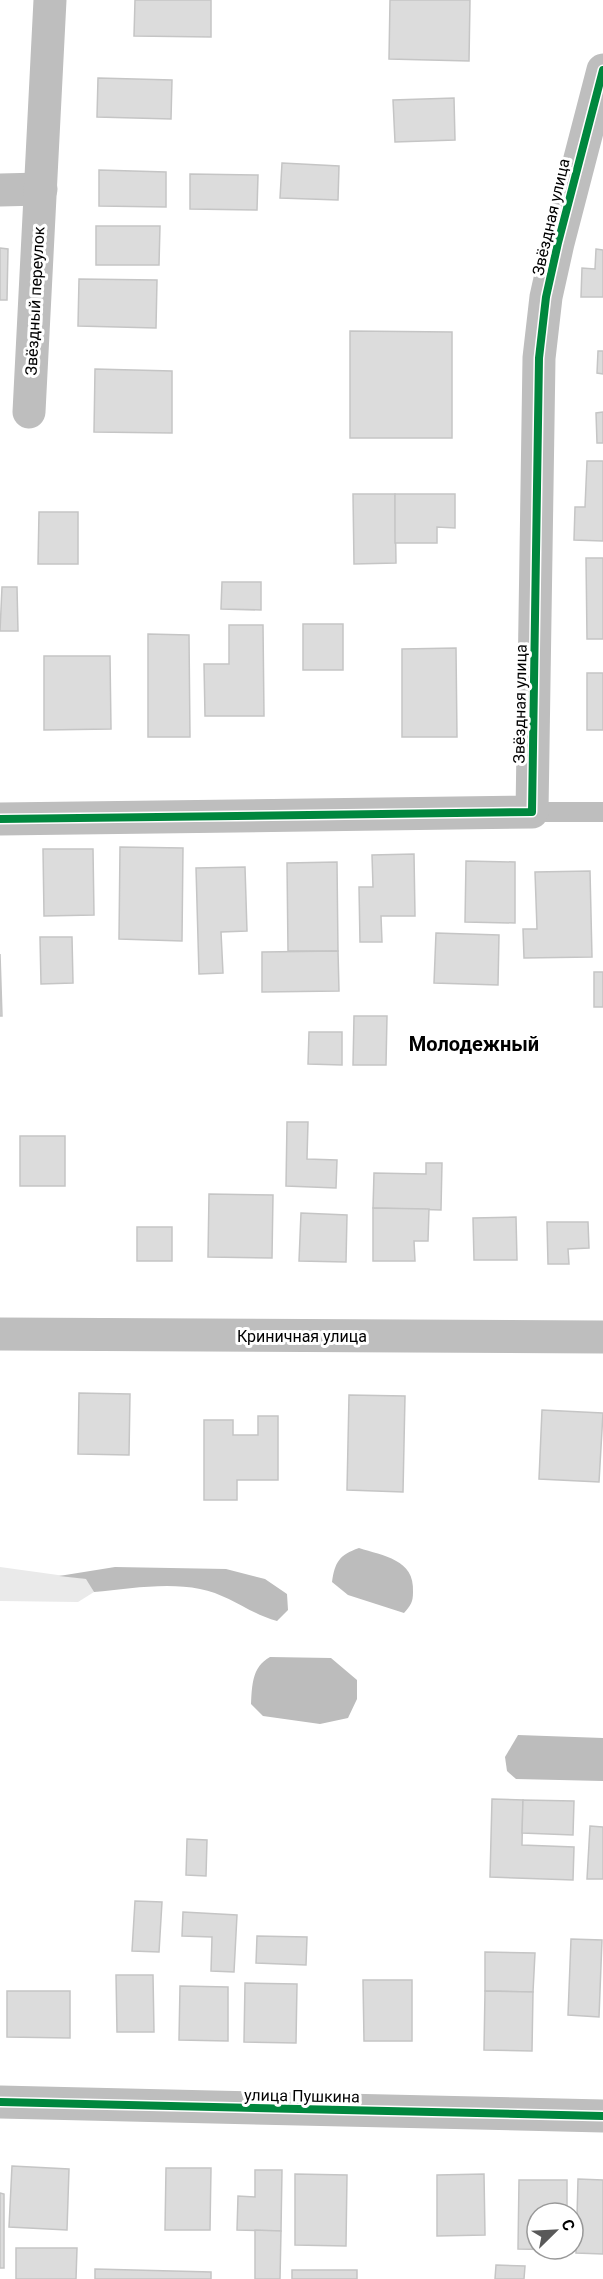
<svg xmlns="http://www.w3.org/2000/svg" width="603" height="2279" viewBox="0 0 603 2279" font-family="Roboto,sans-serif">
	<style>
		.green { fill: #eaeaea }
		.water { fill: #bcbcbc }
		.building { fill: #dcdcdc; stroke: #c5c5c5; stroke-width: 1.5 }
		.lines { fill: none; stroke-linecap: round; stroke-linejoin: round }
		.service { stroke: #bebebe; stroke-width: 20 }
		.minor { stroke: #bebebe; stroke-width: 33 }
		.cycleway-casing { stroke: #fff; stroke-width: 11 }
		.cycleway { stroke: #00873e; stroke-width: 8 }
		.labels { text-anchor: middle; dominant-baseline: central; stroke-width: 6; stroke-linejoin: round; paint-order: stroke }
		.street-label { font-size: 16px; fill: #000; stroke: #fff }
		.quarter-label { font-size: 20px; font-weight: bold; fill: #000; stroke: #fff }
	</style>
	<rect width="100%" height="100%" fill="#fff"/>
	<polygon class="green" points="0,1567 87,1579 94,1592 78,1602 0,1601"/>
	<g class="water">
		<path d="M 359,1548 C 383,1556 415,1559 413,1592 C 413,1602 411,1605 404,1613 L 348,1595 L 332,1582 C 335,1562 339,1555 359,1548 Z"/>
		<path d="M 115,1567 L 226,1569 L 265,1579 L 287,1594 L 288,1610 L 277,1621 C 250,1614 228,1594 200,1589 C 166,1582 128,1589 94,1592 L 86,1579 L 59,1576 Z"/>
		<path d="M 270,1657 L 331,1658 L 357,1680 L 357,1699 L 348,1718 L 320,1724 L 263,1716 L 251,1704 C 252,1685 252,1667 270,1657 Z"/>
		<polygon points="518,1735 603,1738 603,1781 516,1779 507,1771 505,1757"/>
	</g>
	<g class="building">
		<polygon points="135,0 211,0 211,37 134,36"/>
		<polygon points="390,0 470,0 469,61 389,59"/>
		<polygon points="98,78 172,80 171,119 97,117"/>
		<polygon points="454,98 455,140 395,142 393,100"/>
		<polygon points="282,163 339,166 338,200 280,198"/>
		<polygon points="99,170 166,172 166,207 99,206"/>
		<polygon points="190,174 258,175 257,210 190,209"/>
		<polygon points="96,226 160,226 159,265 96,265"/>
		<polygon points="0,248 8,249 7,300 0,300"/>
		<polygon points="596,249 603,250 603,297 581,297 582,268 595,269"/>
		<polygon points="79,279 157,280 156,328 78,326"/>
		<polygon points="350,331 452,332 452,438 350,438"/>
		<polygon points="598,351 603,351 603,374 597,373"/>
		<polygon points="95,369 172,371 172,433 94,432"/>
		<polygon points="603,412 603,443 597,443 596,413"/>
		<polygon points="587,461 603,461 603,541 574,540 575,507 585,507"/>
		<polygon points="353,494 395,494 396,563 354,564"/>
		<polygon points="395,494 455,494 455,528 437,527 437,543 395,543"/>
		<polygon points="39,512 78,512 78,564 38,564"/>
		<polygon points="586,558 603,558 603,639 587,639"/>
		<polygon points="222,582 261,582 261,610 221,609"/>
		<polygon points="2,587 17,587 18,631 0,631"/>
		<rect x="303" y="624" width="40" height="46"/>
		<polygon points="229,625 263,625 264,716 205,716 204,664 229,664"/>
		<polygon points="148,634 189,635 190,737 148,737"/>
		<polygon points="456,648 457,737 402,737 402,649"/>
		<polygon points="44,656 110,656 111,729 44,730"/>
		<rect x="587" y="673" width="16" height="57"/>
		<polygon points="120,847 183,848 182,941 119,939"/>
		<polygon points="43,849 93,849 94,915 44,916"/>
		<polygon points="414,854 415,916 381,916 382,942 360,942 359,887 373,887 372,855"/>
		<polygon points="466,861 515,862 515,923 465,922"/>
		<polygon points="337,862 338,951 288,951 287,863"/>
		<polygon points="245,867 247,931 221,932 223,973 199,974 196,868"/>
		<polygon points="590,871 592,957 524,958 523,929 537,929 535,872"/>
		<polygon points="436,933 499,935 498,985 434,983"/>
		<polygon points="40,937 72,937 73,983 41,984"/>
		<polygon points="338,951 339,991 262,992 262,952"/>
		<polygon points="0,954 2,1016 0,1016"/>
		<rect x="594" y="972" width="9" height="35"/>
		<polygon points="354,1016 387,1016 386,1065 353,1065"/>
		<polygon points="309,1032 342,1032 342,1065 308,1064"/>
		<polygon points="287,1122 308,1122 307,1159 337,1160 336,1188 286,1186"/>
		<rect x="20" y="1136" width="45" height="50"/>
		<polygon points="426,1163 442,1163 441,1210 373,1208 374,1173 426,1174"/>
		<polygon points="209,1194 273,1195 272,1258 208,1257"/>
		<polygon points="373,1208 429,1209 428,1241 414,1241 415,1261 373,1261"/>
		<polygon points="301,1213 347,1215 346,1262 299,1261"/>
		<polygon points="516,1217 517,1260 474,1260 473,1218"/>
		<polygon points="547,1222 588,1222 589,1248 568,1249 569,1264 548,1264"/>
		<rect x="137" y="1227" width="35" height="34"/>
		<polygon points="79,1393 130,1394 129,1455 78,1454"/>
		<polygon points="349,1395 405,1396 403,1492 347,1490"/>
		<polygon points="542,1410 603,1413 599,1482 539,1479"/>
		<polygon points="258,1416 278,1416 278,1480 237,1480 237,1500 204,1500 204,1420 233,1420 233,1435 258,1435"/>
		<polygon points="492,1799 523,1800 522,1845 574,1847 573,1880 490,1877"/>
		<polygon points="523,1800 574,1801 573,1835 522,1833"/>
		<polygon points="590,1826 603,1827 603,1879 587,1879"/>
		<polygon points="187,1839 207,1840 206,1876 186,1875"/>
		<polygon points="135,1901 162,1902 159,1952 132,1951"/>
		<polygon points="183,1912 237,1915 234,1972 211,1971 212,1937 182,1936"/>
		<polygon points="257,1936 307,1937 306,1965 256,1963"/>
		<polygon points="571,1939 602,1940 599,2017 568,2015"/>
		<polygon points="485,1952 535,1953 533,1992 485,1991"/>
		<polygon points="116,1975 153,1975 154,2032 117,2032"/>
		<polygon points="363,1980 412,1980 412,2041 364,2041"/>
		<polygon points="245,1983 297,1984 296,2043 244,2042"/>
		<polygon points="180,1986 228,1987 228,2041 179,2040"/>
		<polygon points="7,1991 70,1991 70,2038 7,2037"/>
		<polygon points="485,1991 533,1992 532,2051 484,2050"/>
		<polygon points="12,2166 69,2169 67,2230 9,2227"/>
		<polygon points="166,2168 211,2168 210,2230 165,2230"/>
		<polygon points="255,2170 282,2170 281,2231 237,2230 238,2196 255,2197"/>
		<polygon points="295,2174 347,2175 346,2246 295,2245"/>
		<polygon points="484,2174 485,2235 437,2236 437,2175"/>
		<polygon points="578,2179 603,2180 603,2254 576,2253"/>
		<polygon points="519,2180 567,2180 567,2213 537,2213 537,2249 566,2250 518,2249"/>
		<polygon points="0,2193 4,2194 4,2268 0,2268"/>
		<polygon points="255,2230 281,2231 280,2279 255,2279"/>
		<polygon points="16,2248 77,2248 76,2279 16,2279"/>
		<polygon points="496,2265 525,2266 524,2279 495,2279"/>
		<polygon points="95,2269 211,2272 211,2279 95,2279"/>
		<rect x="292" y="2270" width="65" height="9"/>
	</g>
	<g class="lines">
		<polyline class="service" points="532,812 603,812"/>
		<g class="minor">
			<polyline points="0,190 41,189"/>
			<polyline points="29,412 50,0"/>
			<polyline points="0,819 532,812 539,358 546,297 558,243 603,70"/>
			<polyline points="0,1334 603,1337"/>
			<polyline points="0,2102 603,2116"/>
		</g>
		<defs>
			<g id="cycleway">
				<polyline points="0,819 532,812 539,358 546,297 558,243 603,70"/>
				<polyline points="0,2102 603,2116"/>
			</g>
		</defs>
		<use href="#cycleway" class="cycleway-casing"/>
		<use href="#cycleway" class="cycleway"/>
	</g>
	<g class="labels">
		<g class="street-label">
			<text transform="translate(551 217) rotate(-77)">Звёздная улица</text>
			<text transform="translate(35 301) rotate(-87)">Звёздный переулок</text>
			<text transform="translate(520 704) rotate(-89)">Звёздная улица</text>
			<text x="302" y="1336">Криничная улица</text>
			<text transform="translate(302 2096) rotate(1)">улица Пушкина</text>
		</g>
		<g class="quarter-label">
			<text x="474" y="1044">Молодежный</text>
		</g>
	</g>
	<g transform="translate(555 2231) rotate(66)"><circle r="28" fill="#ffffff" stroke="#999999" stroke-width="1.5"/>
	<path d="M0-4.5L10 22L0 15L-10 22Z" fill="#595959"/>
	<text y="-9" font-size="16" font-weight="bold" text-anchor="middle" fill="#000000">С</text>
	</g>
</svg>
